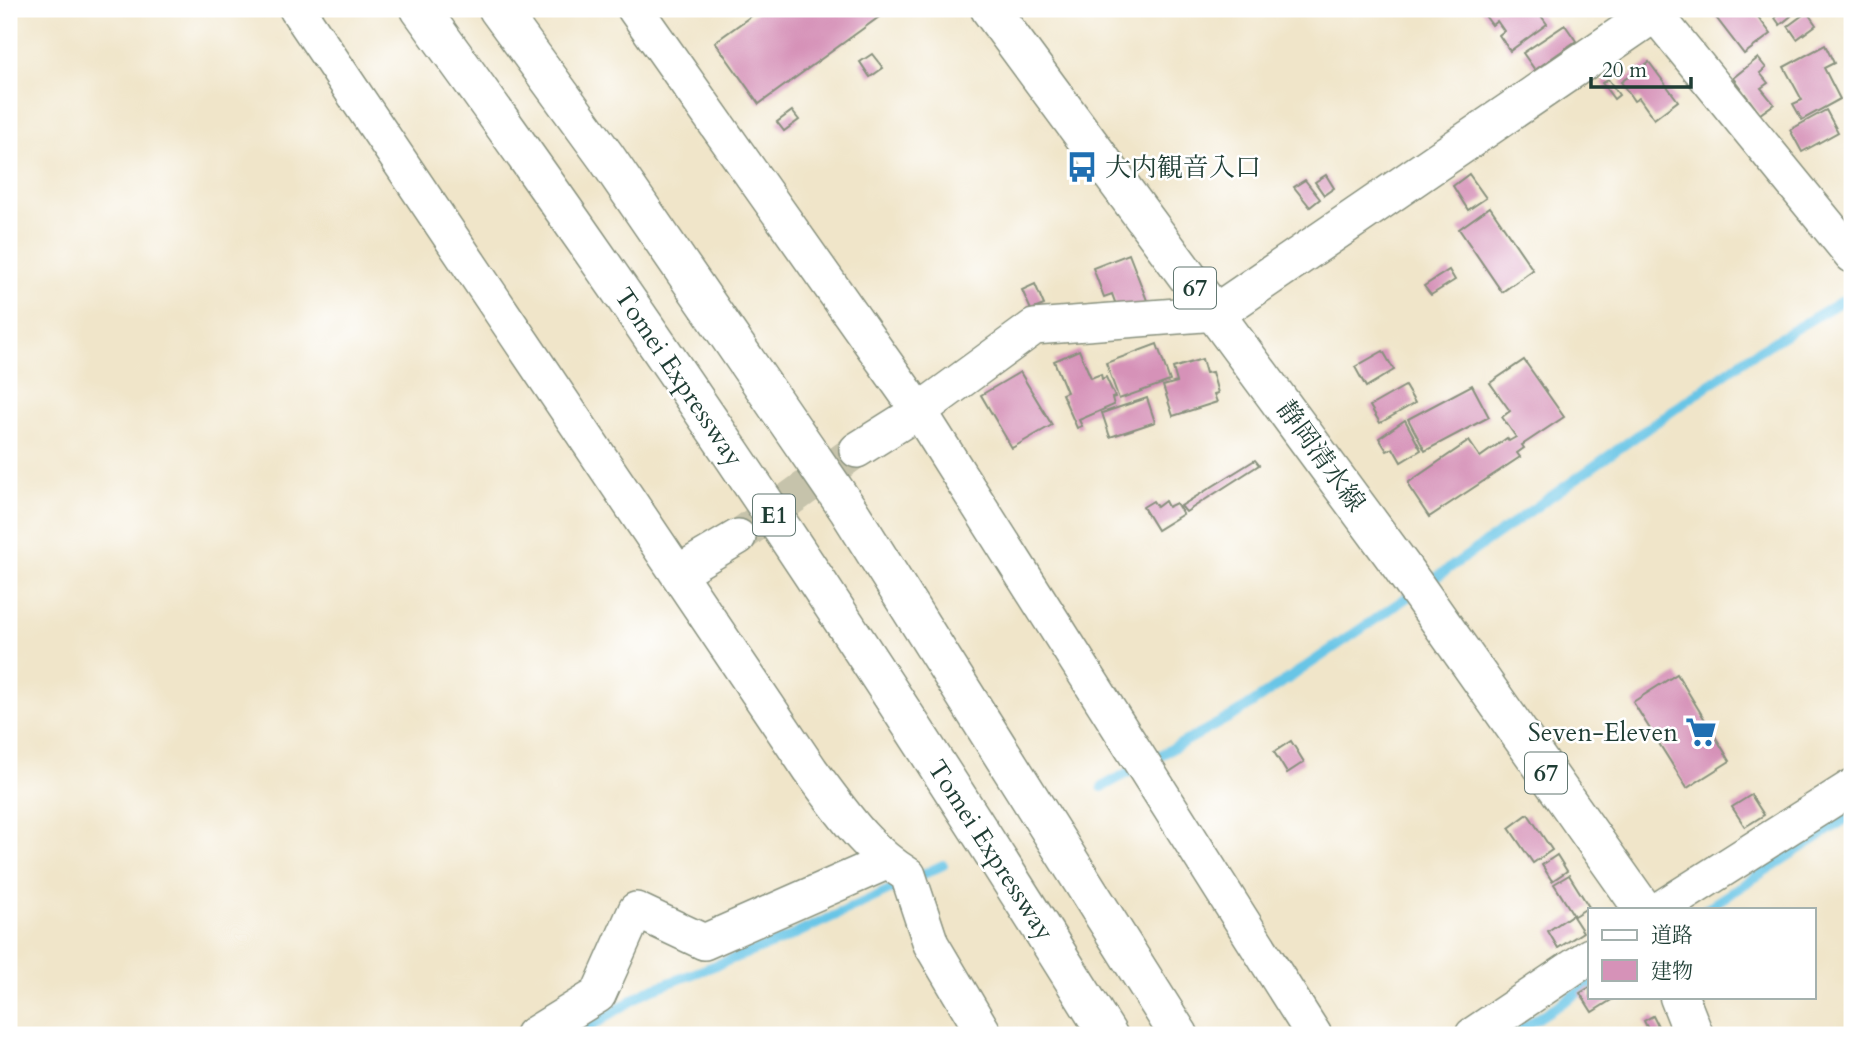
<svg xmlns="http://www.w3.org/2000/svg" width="1861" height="1044" viewBox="0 0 1861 1044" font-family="Cardo,'Noto Serif JP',serif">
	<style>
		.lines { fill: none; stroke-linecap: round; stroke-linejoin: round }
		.stream { stroke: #68c5e6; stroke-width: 10 }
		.building { fill: #d692b8 }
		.minor-tunnel { stroke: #c6c3ab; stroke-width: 35; stroke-dasharray: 35 18; stroke-linecap: butt }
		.minor-casing { stroke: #88917e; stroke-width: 38 }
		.tertiary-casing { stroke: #88917e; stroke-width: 41 }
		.primary-casing { stroke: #88917e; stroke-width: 41 }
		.motorway-casing { stroke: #88917e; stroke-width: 41 }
		.minor { stroke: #fff; stroke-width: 35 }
		.tertiary { stroke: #fff; stroke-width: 38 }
		.primary { stroke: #fff; stroke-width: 38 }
		.motorway { stroke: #fff; stroke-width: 38 }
		.labels { text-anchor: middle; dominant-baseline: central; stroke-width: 5; stroke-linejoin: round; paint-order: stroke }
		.shield { fill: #fff; stroke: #627771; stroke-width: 2 }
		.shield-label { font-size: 24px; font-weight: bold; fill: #1f3d34 }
		.poi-label { font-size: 26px; fill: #1f3d34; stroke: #fff; text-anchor: start }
		.street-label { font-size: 26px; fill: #1f3d34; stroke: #fff }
	</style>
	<rect width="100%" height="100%" fill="#fff"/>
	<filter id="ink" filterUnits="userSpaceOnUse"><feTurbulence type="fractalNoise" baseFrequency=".0143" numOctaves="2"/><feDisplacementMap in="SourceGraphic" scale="14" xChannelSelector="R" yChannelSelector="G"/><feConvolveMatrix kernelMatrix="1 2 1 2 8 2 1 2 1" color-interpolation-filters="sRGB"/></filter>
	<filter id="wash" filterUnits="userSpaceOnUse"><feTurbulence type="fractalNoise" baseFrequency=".00686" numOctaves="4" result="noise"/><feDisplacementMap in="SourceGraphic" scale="28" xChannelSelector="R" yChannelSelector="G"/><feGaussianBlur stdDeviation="1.57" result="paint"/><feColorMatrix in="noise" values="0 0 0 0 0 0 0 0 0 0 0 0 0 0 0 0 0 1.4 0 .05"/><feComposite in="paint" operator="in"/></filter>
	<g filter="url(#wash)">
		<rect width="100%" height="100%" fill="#f0e5c9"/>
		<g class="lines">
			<g class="stream">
				<polyline points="1424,586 1753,354 1852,295"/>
				<polyline points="1102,787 1241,711 1412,594"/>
				<polyline points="1706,909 1852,815"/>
				<polyline points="578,1035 645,992 785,939 943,865"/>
				<polyline points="1512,1035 1590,985"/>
			</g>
		</g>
		<g id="blocks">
			<g class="building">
				<polygon points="761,9 890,9 759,104 715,42"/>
				<polygon points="1480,9 1536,9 1547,24 1510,51 1499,35 1504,31 1497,21 1492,25"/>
				<polygon points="1714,9 1752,9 1771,34 1744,54 1711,11"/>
				<polygon points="1785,9 1791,16 1780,25 1775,18"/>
				<polygon points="1807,12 1816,25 1797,39 1788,26"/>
				<polygon points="1565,25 1576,41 1535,70 1523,53"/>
				<polygon points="1825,45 1834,63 1824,68 1840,99 1802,120 1793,104 1802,100 1784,67"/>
				<polygon points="872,54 883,68 870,77 860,62"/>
				<polygon points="1758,58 1766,68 1760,73 1768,83 1761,88 1774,104 1760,114 1733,78"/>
				<polygon points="1649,62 1678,101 1654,119 1639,98 1634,101 1621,82"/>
				<polygon points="1608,79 1619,95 1614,99 1602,83"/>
				<polygon points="1826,110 1838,132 1802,152 1790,130"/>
				<polygon points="792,111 799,120 784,131 777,122"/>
				<polygon points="1469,174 1486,198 1468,210 1453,186"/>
				<polygon points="1326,175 1334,188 1324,195 1315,182"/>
				<polygon points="1305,180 1320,199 1310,207 1294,187"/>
				<polygon points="1490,207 1533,270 1502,292 1459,229"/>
				<polygon points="1129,254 1148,303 1119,313 1112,294 1104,297 1093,268"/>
				<polygon points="1449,270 1455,280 1431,295 1424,286"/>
				<polygon points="1035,284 1044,305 1031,310 1022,290"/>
				<polygon points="1157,344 1170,381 1119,399 1106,363"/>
				<polygon points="1079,350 1091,378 1101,374 1102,379 1106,377 1115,397 1112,398 1114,405 1079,420 1082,426 1077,428 1062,394 1067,392 1054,361"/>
				<polygon points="1383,351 1394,370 1366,387 1355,367"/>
				<polygon points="1202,359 1206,373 1212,372 1218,393 1214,394 1217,402 1173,416 1163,386 1177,382 1173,368"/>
				<polygon points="1524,360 1564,417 1522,445 1524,448 1517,453 1520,457 1429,517 1409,487 1409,482 1469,441 1480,457 1507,438 1509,441 1516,437 1502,417 1510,411 1490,383"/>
				<polygon points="1020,372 1052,425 1012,448 981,395"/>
				<polygon points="1472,385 1489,417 1425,451 1408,419"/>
				<polygon points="1405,386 1415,403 1380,423 1370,406"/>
				<polygon points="1147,398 1155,422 1110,437 1102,413"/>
				<polygon points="1405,420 1421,450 1401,462 1393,448 1387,451 1379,438"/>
				<polygon points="1255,460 1259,465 1186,512 1181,506"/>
				<polygon points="1153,501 1157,507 1165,501 1168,507 1176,503 1183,514 1157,530 1143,507"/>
				<polygon points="1677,674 1730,761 1687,788 1633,702"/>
				<polygon points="1291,741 1304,762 1287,773 1274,752"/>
				<polygon points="1751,795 1764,815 1745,827 1732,807"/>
				<polygon points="1528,814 1552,850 1533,863 1509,828"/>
				<polygon points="1557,855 1567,871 1552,881 1542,865"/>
				<polygon points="1569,875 1589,907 1574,916 1554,884"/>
				<polygon points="1572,915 1583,932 1558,948 1548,931"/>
				<polygon points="1590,987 1590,997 1616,997 1592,1012 1580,993"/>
				<polygon points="1653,1016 1660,1030 1663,1035 1651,1035 1644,1021"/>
			</g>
		</g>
	</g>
	<g filter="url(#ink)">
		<use href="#blocks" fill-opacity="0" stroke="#88917e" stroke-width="2"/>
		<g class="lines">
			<polyline class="minor-tunnel" points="738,537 857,450"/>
			<defs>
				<g id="minor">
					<path d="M 297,9 L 811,771 C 840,809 866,850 908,875 L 931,944 L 985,1035"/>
					<polyline points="635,9 919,411 1314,1035"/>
					<polyline points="1651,9 1852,255"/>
					<polyline points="857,450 919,411 1034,327 1216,313"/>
					<polyline points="679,572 738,537"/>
					<polyline points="1660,909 1852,787"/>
					<polyline points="533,1035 598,995 636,910 704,942 886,862"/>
					<polyline points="1473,1035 1590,956"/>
				</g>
				<polyline id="tertiary" points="1216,313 1660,9"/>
				<g id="primary">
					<polyline points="990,9 1401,566 1643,909"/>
					<polyline points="1679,997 1694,1035"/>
				</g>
				<g id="motorway">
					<path d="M 420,9 C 663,342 890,685 1108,1035"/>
					<polyline points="498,9 606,157 849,511 1179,1035"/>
				</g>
			</defs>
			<use href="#minor" class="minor-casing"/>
			<use href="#tertiary" class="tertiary-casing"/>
			<use href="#primary" class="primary-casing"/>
			<use href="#motorway" class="motorway-casing"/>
			<use href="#minor" class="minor"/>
			<use href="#tertiary" class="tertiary"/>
			<use href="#primary" class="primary"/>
			<use href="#motorway" class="motorway"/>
		</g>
	</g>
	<defs>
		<symbol id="bus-bare" viewBox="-9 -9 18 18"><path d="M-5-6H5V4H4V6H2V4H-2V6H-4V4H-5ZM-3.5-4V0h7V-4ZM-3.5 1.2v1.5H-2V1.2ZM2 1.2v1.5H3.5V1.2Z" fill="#1f6fb2" stroke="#fff" stroke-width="2.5" paint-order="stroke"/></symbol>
		<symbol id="supermarket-bare" viewBox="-9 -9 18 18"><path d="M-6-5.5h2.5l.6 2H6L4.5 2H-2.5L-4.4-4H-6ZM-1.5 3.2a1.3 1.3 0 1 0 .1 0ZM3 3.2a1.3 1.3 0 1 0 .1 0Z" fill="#1f6fb2" stroke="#fff" stroke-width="2.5" paint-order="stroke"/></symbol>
	</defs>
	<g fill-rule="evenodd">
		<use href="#bus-bare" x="1060" y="145" width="44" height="44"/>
		<use href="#supermarket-bare" x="1679" y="710" width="44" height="44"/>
	</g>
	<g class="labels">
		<g class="shield">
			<rect x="1174" y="267.5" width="42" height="41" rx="5"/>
			<rect x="753" y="494.5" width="42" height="41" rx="5"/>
			<rect x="1525" y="752.5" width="42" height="41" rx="5"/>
		</g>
		<g class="shield-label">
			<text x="1195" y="288">67</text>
			<text x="774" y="515">E1</text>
			<text x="1546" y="773">67</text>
		</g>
		<g class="poi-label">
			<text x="1105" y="167">大内観音入口</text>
			<text x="1678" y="732" text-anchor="end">Seven-Eleven</text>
		</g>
		<g class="street-label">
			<text transform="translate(679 377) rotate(56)">Tomei Expressway</text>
			<text transform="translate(1321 456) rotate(54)">静岡清水線</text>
			<text transform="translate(991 850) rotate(57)">Tomei Expressway</text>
		</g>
	</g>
	<rect width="1861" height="1044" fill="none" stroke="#fff" stroke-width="35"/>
	<rect x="1588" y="908" width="228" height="91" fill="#ffffff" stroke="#a5b1ae" stroke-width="2"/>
	<rect x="1602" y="930" width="35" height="10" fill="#ffffff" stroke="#a5b1ae" stroke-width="2"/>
	<text x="1651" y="942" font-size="21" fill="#1f3d34">道路</text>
	<rect x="1602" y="960" width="35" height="21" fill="#d692b8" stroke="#a5b1ae" stroke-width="2"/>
	<text x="1651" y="978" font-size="21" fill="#1f3d34">建物</text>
	<path d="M1591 77v10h100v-10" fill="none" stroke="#1f3d34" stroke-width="3.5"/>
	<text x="1602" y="77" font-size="21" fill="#1f3d34" stroke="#ffffff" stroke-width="5" paint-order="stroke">20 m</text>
</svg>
